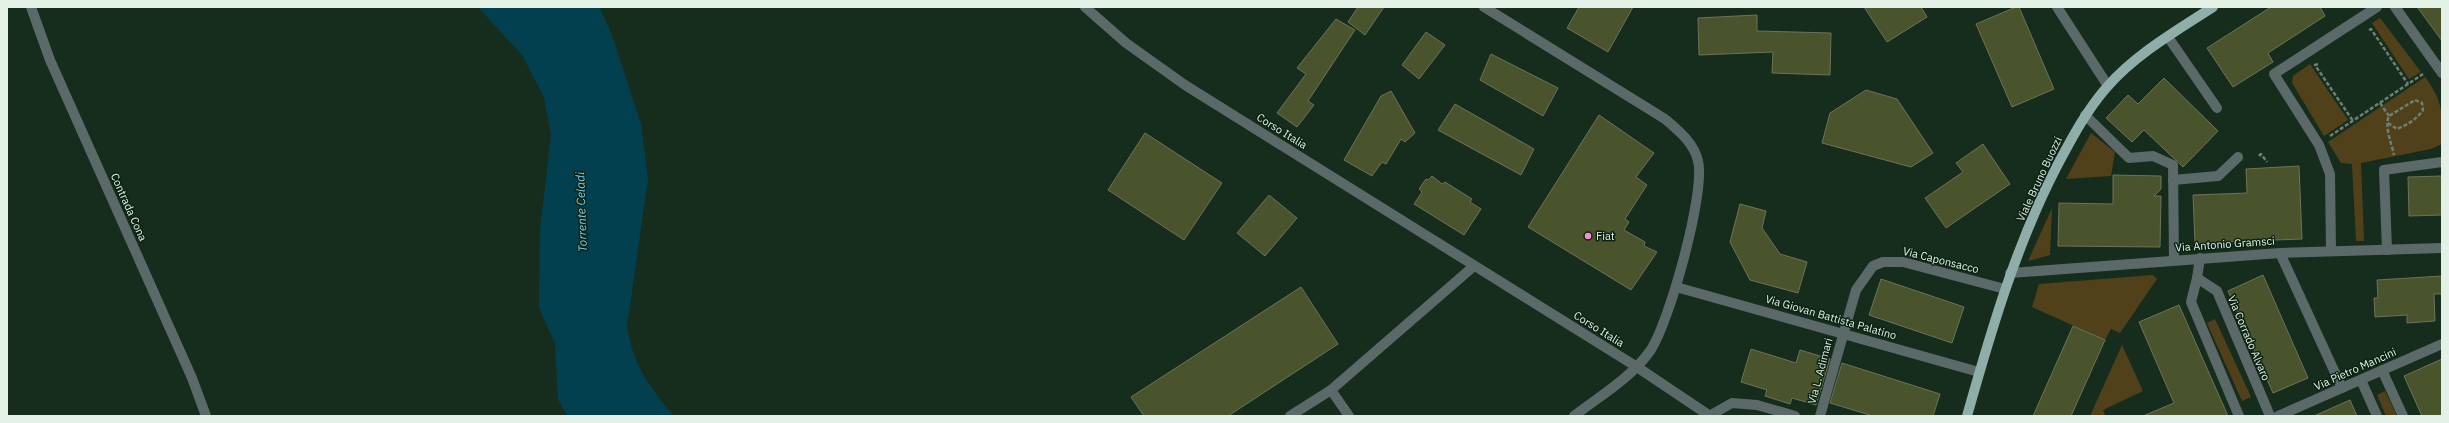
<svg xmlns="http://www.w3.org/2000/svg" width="2449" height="423" viewBox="0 0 2449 423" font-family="'IBM Plex Sans',sans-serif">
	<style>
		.green { fill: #50411b }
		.water { fill: #02404f }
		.building { fill: #4a542c; stroke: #6c7359 }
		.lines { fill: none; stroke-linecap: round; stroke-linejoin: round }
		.path { stroke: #6d8072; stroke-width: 2.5; stroke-dasharray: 4 2; stroke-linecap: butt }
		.minor { stroke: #5b6a68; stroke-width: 10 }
		.major { stroke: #8faeaa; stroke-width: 10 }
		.poi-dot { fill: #f98fc9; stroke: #0c2314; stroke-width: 1.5 }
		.labels { text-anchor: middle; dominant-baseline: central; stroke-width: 3; stroke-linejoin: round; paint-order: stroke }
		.street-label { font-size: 11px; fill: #e2f0e5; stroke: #0c2314 }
		.poi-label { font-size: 11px; fill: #e2f0e5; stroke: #0c2314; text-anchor: start }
		.water-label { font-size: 12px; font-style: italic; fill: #78cee9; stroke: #0c2314 }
	</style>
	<rect width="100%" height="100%" fill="#162d1d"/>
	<g class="green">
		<polygon points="2380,18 2421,72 2409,79 2372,23"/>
		<polygon points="2310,64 2348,120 2324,136 2292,83 2293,76"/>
		<path d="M 2425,77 C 2444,103 2442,113 2442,144 L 2431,149 L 2361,163 L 2364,241 L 2356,241 L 2352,164 L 2341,163 L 2328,142 Z"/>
		<polygon points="2091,133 2115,152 2111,176 2066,179"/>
		<polygon points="2052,208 2050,255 2028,261"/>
		<polygon points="2153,275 2157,279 2120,333 2111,329 2105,340 2032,307 2039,284"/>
		<polygon points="2215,319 2251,397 2242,401 2207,323"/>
		<polygon points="2122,345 2143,391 2103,410 2105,416 2090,416"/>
		<polygon points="2385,391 2397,416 2386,416 2377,395"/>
	</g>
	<path class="water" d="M 478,7 L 599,7 L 612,35 L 641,124 L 648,179 L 627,327 C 633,365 650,388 674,416 L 567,416 L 558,399 L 555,343 L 539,308 L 540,229 L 551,135 L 544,97 L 522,55 Z"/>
	<g class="building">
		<polygon points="1358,7 1384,7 1365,35 1348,22"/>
		<polygon points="1579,7 1633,7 1608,52 1567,28"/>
		<polygon points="1864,7 1921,7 1927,17 1887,42"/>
		<polygon points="2016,7 2019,7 2054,89 2012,107 1976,24"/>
		<polygon points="2271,7 2320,7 2325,16 2268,53 2273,62 2233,87 2207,48"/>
		<polygon points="2417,7 2442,7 2442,41 2426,19"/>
		<polygon points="1757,15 1757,31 1831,33 1830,75 1772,73 1773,52 1699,55 1698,18"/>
		<polygon points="1336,19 1355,30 1308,101 1314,105 1297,127 1277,113 1306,74 1297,68"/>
		<polygon points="1426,32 1445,45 1419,79 1402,65"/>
		<polygon points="1491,54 1558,88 1543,116 1480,80"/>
		<polygon points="2164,78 2218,131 2183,167 2144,130 2132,142 2106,118 2128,95 2138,104"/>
		<polygon points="1866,90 1897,99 1933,153 1911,167 1822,143 1830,113"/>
		<polygon points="1391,91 1415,133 1405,142 1401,139 1386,164 1382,162 1372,176 1344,160 1381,96"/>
		<polygon points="1455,104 1534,149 1521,175 1438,130"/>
		<polygon points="1599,115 1654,153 1636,177 1647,185 1625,219 1629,222 1624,230 1645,242 1644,246 1657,252 1631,290 1528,227"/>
		<polygon points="1145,133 1222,183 1184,240 1108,190"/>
		<polygon points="1983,144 2010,184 1946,228 1925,198 1963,172 1956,163"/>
		<polygon points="2299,166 2302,239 2195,243 2193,195 2247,193 2246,169"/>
		<polygon points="2113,175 2161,176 2161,189 2154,196 2161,196 2160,247 2058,246 2059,203 2113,204"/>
		<polygon points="1432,176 1442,184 1445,182 1472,199 1470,202 1481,209 1464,235 1414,204 1422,192 1419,189 1426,179 1428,180"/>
		<polygon points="2442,176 2442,215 2409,216 2408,177"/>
		<polygon points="1269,195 1297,218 1265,256 1237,233"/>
		<polygon points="1740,204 1766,211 1762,228 1780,254 1807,262 1798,293 1750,280 1730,242"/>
		<polygon points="2263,275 2308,378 2273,393 2228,291"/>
		<polygon points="2442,276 2442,294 2434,294 2435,321 2407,323 2407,315 2375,317 2374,298 2378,298 2377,280"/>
		<polygon points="1881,279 1964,307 1952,343 1869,315"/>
		<polygon points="1301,287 1338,344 1228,416 1144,416 1131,397"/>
		<polygon points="2179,305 2228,416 2143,416 2174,403 2139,322"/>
		<polygon points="2073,326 2105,340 2071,416 2033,416"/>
		<polygon points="1751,349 1796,363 1800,350 1830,359 1816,405 1792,398 1790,404 1765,396 1767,390 1741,382"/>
		<polygon points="2442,359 2442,416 2422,416 2404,376"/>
		<polygon points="1842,363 1940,394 1933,416 1873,416 1830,403"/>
		<polygon points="2350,400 2357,416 2314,416"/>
	</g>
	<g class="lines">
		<g class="path">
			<polyline points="2369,30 2371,29 2408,84"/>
			<polyline points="2318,64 2315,65 2353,121"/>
			<polyline points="2380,103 2389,116"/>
			<path d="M 2388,123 L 2397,129 C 2407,125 2417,119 2423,110 L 2422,103 L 2415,100 L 2389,116 C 2384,126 2392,145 2394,155"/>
			<polyline points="2330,136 2423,74"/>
			<polyline points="2259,156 2261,154 2267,162"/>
		</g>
		<g class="minor">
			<polyline points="31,7 50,60 192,378 206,416"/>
			<polyline points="1085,7 1126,43 1185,85 1637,367 1710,416"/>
			<path d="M 1484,7 L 1665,119 C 1678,130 1694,143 1698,161 C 1706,191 1669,324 1650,351 C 1632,377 1600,396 1574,416"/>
			<polyline points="2057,7 2108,86"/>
			<polyline points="2395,7 2442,73"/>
			<polyline points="2168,37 2217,108"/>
			<polyline points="2085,115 2129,158 2153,156 2173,165 2174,260"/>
			<polyline points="2173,180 2218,176 2238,157"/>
			<polyline points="2387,250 2384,170 2442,162"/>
			<polyline points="2331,251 2330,174 2319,145 2274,74 2377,7"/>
			<polyline points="2280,253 2342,388"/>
			<polyline points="2200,258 2197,278 2217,291 2270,416"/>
			<polyline points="2010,273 2280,253 2442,248"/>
			<polyline points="2197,278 2191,302 2239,416"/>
			<polyline points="1676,287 1979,372"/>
			<polyline points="2382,370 2403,416"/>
			<polyline points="2361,380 2377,416"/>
			<polyline points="1331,390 1349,416"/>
			<polyline points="1290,416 1331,390 1474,266"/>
			<polyline points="1709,416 1732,403 1757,405 1795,416"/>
			<polyline points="1820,416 1856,290 1873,266 1883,262 1903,262 2005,289"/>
			<polyline points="2278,416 2442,344"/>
		</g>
		<path class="major" d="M 1967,416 C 1991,331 2016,245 2057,166 C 2072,138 2086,111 2107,87 C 2136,54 2176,31 2213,7"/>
	</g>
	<circle class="poi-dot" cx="1588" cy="236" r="4"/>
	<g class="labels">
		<g class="street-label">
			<text transform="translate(1282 131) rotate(32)">Corso Italia</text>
			<text transform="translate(2039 179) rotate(-65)">Viale Bruno Buozzi</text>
			<text transform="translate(129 207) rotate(66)">Contrada Cona</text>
			<text transform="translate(2225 244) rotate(-4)">Via Antonio Gramsci</text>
			<text transform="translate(1941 260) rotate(14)">Via Caponsacco</text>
			<text transform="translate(1831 317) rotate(16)">Via Giovan Battista Palatino</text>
			<text transform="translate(1599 329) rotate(32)">Corso Italia</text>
			<text transform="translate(2249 338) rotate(67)">Via Corrado Alvaro</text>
			<text transform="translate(2355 369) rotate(-24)">Via Pietro Mancini</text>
			<text transform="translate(1820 371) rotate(-75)">Via L. Adimari</text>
		</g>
		<g class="poi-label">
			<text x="1596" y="236">Fiat</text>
		</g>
		<g class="water-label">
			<text transform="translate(581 212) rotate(-92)">Torrente Celadi</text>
		</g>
	</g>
	<rect width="2449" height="423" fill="none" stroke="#e2f0e5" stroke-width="16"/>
</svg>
